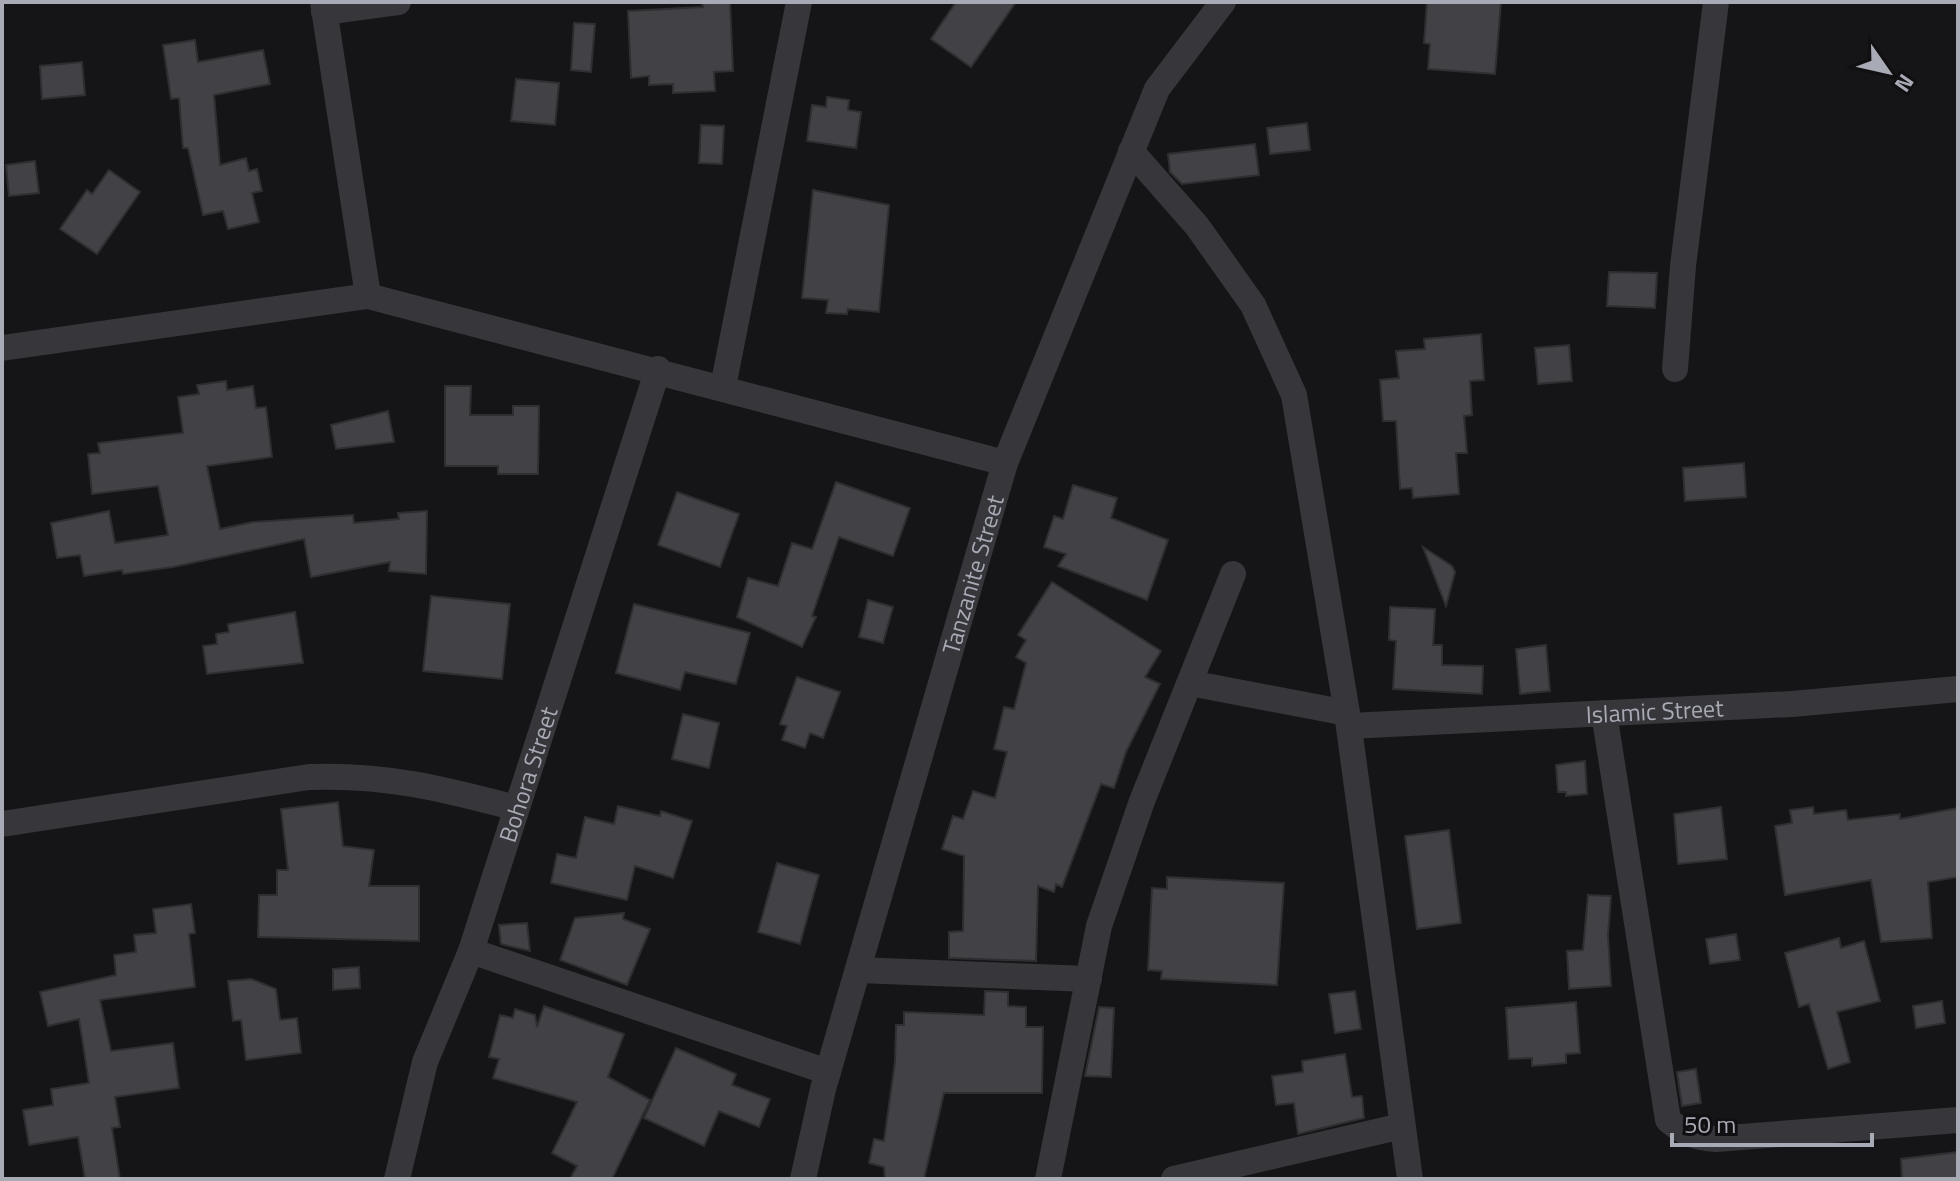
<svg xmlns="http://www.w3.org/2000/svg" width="1960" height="1181" viewBox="0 0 1960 1181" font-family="'Titillium Web',sans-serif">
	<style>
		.building { fill: #424246; stroke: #2f2f32; stroke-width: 2 }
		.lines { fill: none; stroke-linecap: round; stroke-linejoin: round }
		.minor { stroke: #36363b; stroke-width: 26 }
		.labels { text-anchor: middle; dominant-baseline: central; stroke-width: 7; stroke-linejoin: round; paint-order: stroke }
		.street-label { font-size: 24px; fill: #a8aab5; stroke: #100f11 }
	</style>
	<rect width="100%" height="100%" fill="#151416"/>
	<g class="building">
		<polygon points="702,2 730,2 733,71 714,72 715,91 673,93 673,84 649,85 649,76 631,78 628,11 703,7"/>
		<polygon points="956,2 1016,2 971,67 931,39"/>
		<polygon points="1427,2 1501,2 1495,74 1428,69 1430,44 1424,43"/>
		<polygon points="574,23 595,24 591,72 571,70"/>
		<polygon points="195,40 198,62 263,50 270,84 214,95 220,165 246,158 249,171 257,169 262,191 252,193 259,222 228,229 223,211 203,215 188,148 183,148 179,98 171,99 163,45"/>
		<polygon points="82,62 85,95 42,99 40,66"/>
		<polygon points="516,79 559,83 555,125 511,121"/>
		<polygon points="827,97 849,100 848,110 861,112 856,148 807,141 812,105 826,107"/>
		<polygon points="1307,123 1310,150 1270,154 1267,128"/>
		<polygon points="701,125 724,126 722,164 699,163"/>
		<polygon points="1255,144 1259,175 1182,184 1170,172 1168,154"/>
		<polygon points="35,161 39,193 9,196 6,165"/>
		<polygon points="109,170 140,192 97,254 60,229 87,190 92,194"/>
		<polygon points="813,190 889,205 879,312 848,309 847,314 826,313 828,300 802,298"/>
		<polygon points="1609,272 1657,273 1655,308 1607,306"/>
		<polygon points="1481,334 1484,380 1470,381 1472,415 1464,416 1467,453 1456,453 1459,494 1413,498 1412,488 1400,489 1396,421 1383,421 1380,380 1399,378 1396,351 1425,349 1424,339"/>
		<polygon points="1569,345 1572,381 1538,384 1535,348"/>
		<polygon points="226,381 227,390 253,386 256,408 266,407 272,457 207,466 220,529 253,522 353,515 354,523 399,519 398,513 427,511 426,574 389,571 390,562 311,577 304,539 173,567 123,574 122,570 84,576 80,555 57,558 51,523 109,511 115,543 168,535 158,486 92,494 88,454 100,453 98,443 183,433 178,397 199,394 197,385"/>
		<polygon points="445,386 471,386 470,415 513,415 513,406 539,406 538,474 498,474 498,466 445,466"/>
		<polygon points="388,411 394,442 336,449 331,425"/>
		<polygon points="1744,463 1746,497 1685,501 1683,468"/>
		<polygon points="836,482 910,508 893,556 839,537 812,616 816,617 802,647 737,617 748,578 778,586 792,543 812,549"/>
		<polygon points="1073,485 1117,498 1111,518 1168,540 1147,600 1058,566 1066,554 1044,547 1054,516 1063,519"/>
		<polygon points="677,492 739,514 720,567 658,545"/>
		<polygon points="1423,547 1452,566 1455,572 1446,606"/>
		<polygon points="1052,582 1161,651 1145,677 1160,684 1126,752 1114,788 1101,784 1062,887 1056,884 1054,892 1038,886 1036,961 949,958 949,932 963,931 964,856 942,849 953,816 963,819 973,791 995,798 1007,752 994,749 1004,707 1014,709 1026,663 1016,657 1026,640 1018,635"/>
		<polygon points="431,596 510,604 502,679 423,671"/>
		<polygon points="868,600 893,607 883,643 859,637"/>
		<polygon points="634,604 750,633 736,684 685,672 680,690 616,673"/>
		<polygon points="1390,607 1435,609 1433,645 1442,645 1442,665 1483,666 1482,694 1393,689 1396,641 1389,640"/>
		<polygon points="295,612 303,663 207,674 203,646 217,644 216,634 229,632 228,624"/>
		<polygon points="1546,645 1550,691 1520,694 1516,649"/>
		<polygon points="797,677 840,692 823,738 810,733 805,748 782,740 787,726 780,724"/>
		<polygon points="683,714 719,723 709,768 672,759"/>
		<polygon points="1585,761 1587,794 1566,796 1566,792 1558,792 1556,765"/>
		<polygon points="338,802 343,846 374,850 369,886 419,886 419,941 258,937 259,895 277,895 277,870 288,870 281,809"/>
		<polygon points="618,806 660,816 661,811 692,821 673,878 635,866 627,900 551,883 557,854 576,858 585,817 614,824"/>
		<polygon points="1721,807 1727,859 1678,864 1674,814"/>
		<polygon points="1813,807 1814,814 1846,810 1848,820 1900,814 1900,819 1958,808 1958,877 1928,882 1932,938 1881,942 1871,880 1785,895 1775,826 1792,823 1790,810"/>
		<polygon points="1449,830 1461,923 1417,929 1405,836"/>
		<polygon points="777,863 819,875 800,944 758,932"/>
		<polygon points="1167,877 1284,883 1277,985 1161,979 1162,971 1148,970 1152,888 1167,889"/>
		<polygon points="1588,895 1611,896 1608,935 1611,986 1569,989 1567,951 1583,950"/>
		<polygon points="191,904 195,933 189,934 195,987 100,1000 111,1051 173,1043 179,1088 115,1097 120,1127 112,1128 120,1179 85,1179 78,1137 29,1145 23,1110 53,1105 51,1089 89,1083 79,1019 48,1026 40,992 116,975 114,955 136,952 134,935 156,933 153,909"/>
		<polygon points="624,913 623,919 650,929 627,985 560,960 575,918"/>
		<polygon points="527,923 530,951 501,944 499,925"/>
		<polygon points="1736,934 1740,960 1710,964 1706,939"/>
		<polygon points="1839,938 1841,948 1864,941 1880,1001 1837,1012 1850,1062 1828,1069 1809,1004 1799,1007 1785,953"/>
		<polygon points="359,967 360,988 333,990 333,969"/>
		<polygon points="251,979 276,989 280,1020 297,1018 301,1053 246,1060 241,1020 233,1021 228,981"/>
		<polygon points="985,991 1008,992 1008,1006 1026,1007 1026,1027 1043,1027 1042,1093 944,1093 924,1179 885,1179 884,1167 869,1163 874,1139 884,1141 895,1062 896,1025 904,1025 904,1012 984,1015"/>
		<polygon points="1355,991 1361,1029 1335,1033 1329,994"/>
		<polygon points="1942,1001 1945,1023 1916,1028 1913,1006"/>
		<polygon points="1576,1002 1580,1053 1566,1054 1566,1063 1532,1066 1532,1058 1509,1059 1506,1008"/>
		<polygon points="544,1006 624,1034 608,1077 650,1100 612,1179 570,1179 577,1166 552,1153 577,1102 493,1078 499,1059 489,1057 500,1015 513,1018 515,1009 535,1015 537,1027"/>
		<polygon points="1099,1007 1114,1008 1111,1077 1085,1076"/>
		<polygon points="676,1048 736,1074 732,1085 770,1099 759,1127 719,1111 704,1146 644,1118"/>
		<polygon points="1345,1054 1352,1097 1362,1096 1364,1118 1298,1134 1294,1103 1276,1105 1272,1076 1303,1072 1302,1061"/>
		<polygon points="1696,1069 1701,1103 1682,1106 1677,1072"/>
		<polygon points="1958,1152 1958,1179 1902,1179 1901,1159"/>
	</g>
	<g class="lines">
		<g class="minor">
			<polyline points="323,2 368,296"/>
			<polyline points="324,12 398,2"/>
			<polyline points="1131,151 1197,226 1253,305 1294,395 1347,713 1410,1179"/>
			<polyline points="2,348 368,296 1005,463"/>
			<polyline points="1675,369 1683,266 1716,2"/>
			<polyline points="723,387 799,2"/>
			<polyline points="1190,683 1347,713"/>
			<path d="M 1604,713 L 1668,1120 C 1683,1133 1696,1138 1716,1139 L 1958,1120"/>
			<path id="s1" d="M 1349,726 L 1792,704 L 1958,689"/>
			<path d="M 2,824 L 309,777 C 385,774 444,789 516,808"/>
			<polyline points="471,951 828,1072"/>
			<polyline points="858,970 1089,979"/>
			<path id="s2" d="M 397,1179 L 425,1062 L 471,951 L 658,369"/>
			<path id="s3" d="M 803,1179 L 823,1089 L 1005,463 L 1157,89 L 1223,2"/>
			<polyline points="1048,1179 1099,926 1142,801 1233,574"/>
			<polyline points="1174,1179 1402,1126"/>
		</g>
	</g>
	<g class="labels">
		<g class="street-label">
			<text stroke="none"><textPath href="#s3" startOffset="628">Tanzanite Street</textPath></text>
			<text stroke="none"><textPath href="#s1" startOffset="306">Islamic Street</textPath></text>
			<text stroke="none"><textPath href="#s2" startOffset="426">Bohora Street</textPath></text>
		</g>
	</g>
	<rect width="1960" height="1181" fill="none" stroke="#a8aab5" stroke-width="8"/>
	<g transform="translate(1888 72) rotate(124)" stroke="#100f11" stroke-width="6" paint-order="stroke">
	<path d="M0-6L14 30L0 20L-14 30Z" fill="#a8aab5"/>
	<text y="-12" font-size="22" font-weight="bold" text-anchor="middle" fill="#a8aab5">N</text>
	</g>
	<path d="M1672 1133v12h200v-12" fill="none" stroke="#a8aab5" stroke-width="4"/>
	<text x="1684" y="1133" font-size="24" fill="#a8aab5" stroke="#100f11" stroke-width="6" paint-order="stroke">50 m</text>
</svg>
